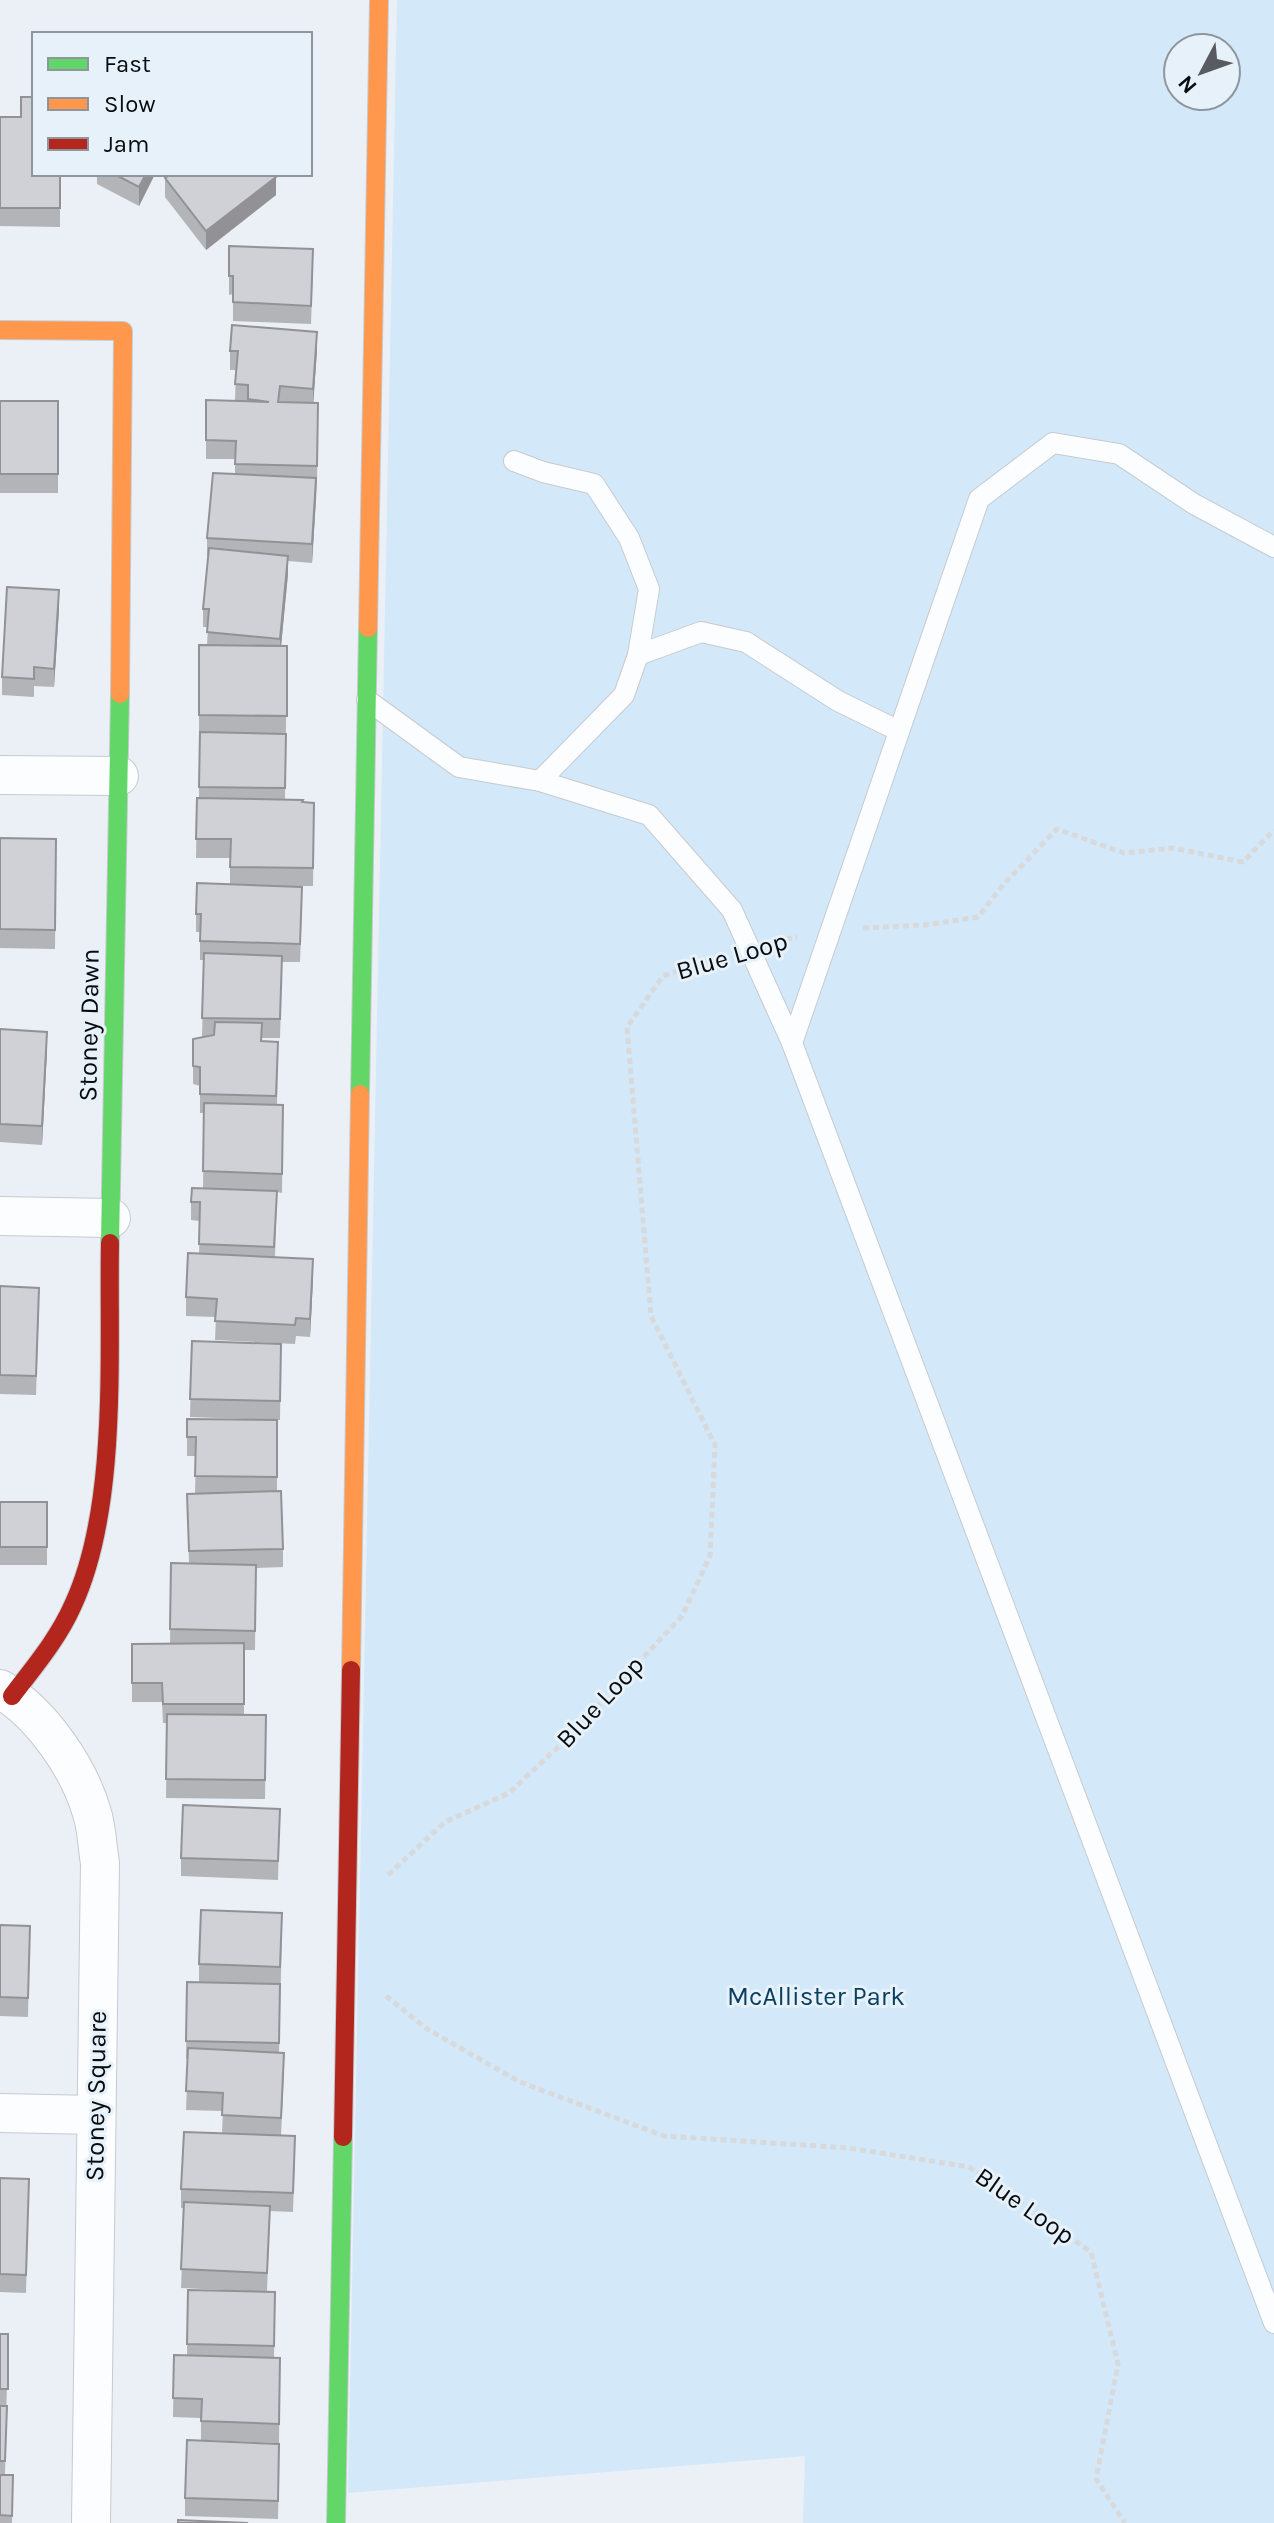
<svg xmlns="http://www.w3.org/2000/svg" width="1274" height="2523" viewBox="0 0 1274 2523" font-family="Karla,sans-serif">
	<style>
		.green { fill: #d3e8f9; fill-rule: evenodd }
		.lines { fill: none; stroke-linecap: round; stroke-linejoin: round }
		.lane-casing { stroke: #c6cbd0; stroke-width: 22 }
		.street-casing { stroke: #c6cbd0; stroke-width: 40 }
		.fast-casing { stroke: #c6cbd0; stroke-width: 20 }
		.slow-casing { stroke: #c6cbd0; stroke-width: 20 }
		.jam-casing { stroke: #c6cbd0; stroke-width: 20 }
		.path { stroke: #d8d9db; stroke-width: 5; stroke-dasharray: 6 4; stroke-linecap: butt }
		.lane { stroke: #fcfdfe; stroke-width: 20 }
		.street { stroke: #fcfdfe; stroke-width: 38 }
		.fast { stroke: #63d668; stroke-width: 18 }
		.slow { stroke: #ff974d; stroke-width: 18 }
		.jam { stroke: #b3261e; stroke-width: 18 }
		.wall { fill: #b3b4b8 }
		.shaded-wall { fill: #929296 }
		.building { fill: #d0d1d6; stroke: #929296; stroke-width: 2 }
		.labels { text-anchor: middle; dominant-baseline: central; stroke-width: 6; stroke-linejoin: round; paint-order: stroke }
		.street-label { font-size: 26px; fill: #090c0f; stroke: #e6f1fa }
		.park-label { font-size: 26px; fill: #083f5f; stroke: #e6f1fa }
	</style>
	<rect width="100%" height="100%" fill="#eaf0f6"/>
	<path class="green" d="M 397,0 L 1274,0 L 1274,2523 L 803,2523 L 805,2456 L 348,2493 ZM 1178,48 L 1226,48 L 1226,96 L 1178,96 Z"/>
	<g class="lines">
		<defs>
			<g id="lane">
				<polyline points="514,461 543,472 594,484 629,538 649,589 638,655 624,695 540,781"/>
				<polyline points="638,655 701,632 746,642 838,701 899,731"/>
				<polyline points="367,700 459,767 540,781 649,815 732,910 792,1043 1274,2323"/>
				<polyline points="792,1043 979,499 1053,443 1119,454 1194,504 1274,547"/>
			</g>
			<g id="street">
				<polyline points="0,775 119,776"/>
				<polyline points="0,1216 111,1218"/>
				<path d="M 0,1689 C 41,1712 79,1768 92,1813 C 97,1828 97,1846 100,1863 L 91,2523"/>
				<polyline points="0,2113 95,2115"/>
			</g>
			<g id="fast">
				<polyline points="360,1094 368,628"/>
				<polyline points="110,1243 120,694"/>
				<polyline points="336,2523 343,2137"/>
			</g>
			<g id="slow">
				<polyline points="0,330 123,331 120,694"/>
				<polyline points="368,628 379,0"/>
				<polyline points="351,1670 360,1094"/>
			</g>
			<g id="jam">
				<path d="M 12,1696 C 34,1667 58,1639 73,1605 C 119,1506 108,1351 110,1243"/>
				<polyline points="343,2137 351,1670"/>
			</g>
		</defs>
		<use href="#lane" class="lane-casing"/>
		<use href="#street" class="street-casing"/>
		<use href="#fast" class="fast-casing"/>
		<use href="#slow" class="slow-casing"/>
		<use href="#jam" class="jam-casing"/>
		<g class="path">
			<polyline points="863,928 925,925 978,917 1003,885 1057,829 1124,853 1173,848 1243,862 1274,830"/>
			<polyline points="776,941 797,937"/>
			<polyline points="388,1875 445,1822 509,1793 571,1735 682,1616 710,1556 715,1445 651,1316 627,1027 663,976 720,956"/>
			<polyline points="386,1996 427,2029 520,2082 664,2136 849,2148 969,2167 1091,2252 1118,2364 1096,2479 1125,2523"/>
		</g>
		<use href="#lane" class="lane"/>
		<use href="#street" class="street"/>
		<use href="#fast" class="fast"/>
		<use href="#slow" class="slow"/>
		<use href="#jam" class="jam"/>
	</g>
	<g class="wall">
		<polygon points="0,117 60,174 60,227 0,226"/>
		<polygon points="97,174 155,174 139,206 97,184"/>
		<polygon points="165,178 276,195 206,250 165,197"/>
		<polygon points="229,246 313,268 311,324 233,321 233,294 229,295"/>
		<polygon points="317,350 313,403 318,403 317,485 312,563 288,561 288,574 281,646 287,646 285,799 314,803 313,886 281,886 302,905 300,962 282,962 280,1038 262,1038 262,1041 278,1060 277,1105 283,1105 282,1193 277,1192 275,1257 313,1278 310,1337 296,1336 295,1344 215,1340 216,1317 186,1316 186,1297 199,1254 200,1221 191,1220 191,1202 203,1188 204,1113 200,1113 200,1086 193,1084 193,1039 206,1037 202,1037 204,960 200,960 200,932 196,932 196,914 230,884 230,858 196,858 197,798 199,798 199,645 207,645 208,627 203,627 203,609 208,556 207,556 207,538 235,474 235,459 206,459 206,400 235,401 236,370 230,370 230,351"/>
		<rect x="0" y="401" width="58" height="92"/>
		<polygon points="59,609 54,687 34,686 34,697 2,695 2,677"/>
		<polygon points="0,838 56,839 55,949 0,948"/>
		<polygon points="0,1029 47,1050 42,1145 0,1142"/>
		<polygon points="0,1286 39,1306 36,1395 0,1394"/>
		<polygon points="192,1341 281,1344 280,1420 190,1417"/>
		<polygon points="187,1419 277,1420 277,1491 283,1549 283,1567 256,1568 255,1650 244,1650 244,1715 266,1715 265,1799 166,1798 167,1723 163,1723 162,1702 132,1702 132,1644 170,1644 171,1563 189,1563 187,1494 195,1494 196,1456 187,1456"/>
		<rect x="0" y="1502" width="47" height="63"/>
		<polygon points="280,1809 278,1880 181,1876 181,1858"/>
		<polygon points="0,1925 30,1926 28,2017 0,2016"/>
		<polygon points="282,1932 279,2053 284,2072 281,2136 295,2155 293,2212 270,2211 267,2292 181,2288 184,2208 181,2208 181,2189 222,2133 223,2111 186,2110 188,2059 186,2059 187,1982 199,1982 199,1964"/>
		<polygon points="0,2178 29,2179 26,2293 0,2292"/>
		<polygon points="188,2290 275,2292 274,2358 280,2358 279,2443 201,2440 201,2418 173,2417 174,2355 187,2355"/>
		<polygon points="0,2334 8,2334 5,2475 13,2475 12,2523 0,2523"/>
		<polygon points="279,2462 278,2519 185,2516 185,2498"/>
	</g>
	<g class="shaded-wall">
		<polygon points="146,174 155,174 139,206 139,187"/>
		<polygon points="276,177 276,195 206,250 206,231"/>
		<polygon points="317,332 317,350 313,408 313,389"/>
		<polygon points="316,478 316,497 312,563 312,544"/>
		<polygon points="288,556 288,574 280,657 280,639"/>
		<polygon points="59,590 59,609 54,687 54,669"/>
		<polygon points="47,1032 47,1050 42,1145 42,1126"/>
		<polygon points="313,1259 313,1278 310,1337 310,1319"/>
	</g>
	<g class="building">
		<polygon points="21,97 34,97 34,174 60,174 60,208 0,208 0,117 21,117"/>
		<polygon points="114,174 146,174 139,187"/>
		<polygon points="171,174 274,174 276,177 206,231 165,178"/>
		<polygon points="229,246 313,249 311,306 233,302 233,276 229,276"/>
		<polygon points="232,325 317,332 313,389 280,386 278,402 318,403 317,466 235,464 236,441 206,440 206,400 269,402 248,399 248,385 235,384 238,351 230,351"/>
		<rect x="0" y="401" width="58" height="73"/>
		<polygon points="213,473 316,478 312,544 207,538"/>
		<polygon points="209,548 288,556 280,639 207,632 209,609 203,609"/>
		<polygon points="7,587 59,590 54,669 34,667 34,679 2,677"/>
		<polygon points="199,645 287,646 287,716 199,715"/>
		<polygon points="200,732 286,734 285,788 199,787"/>
		<polygon points="197,798 303,800 302,802 314,803 313,868 230,867 231,839 196,839"/>
		<polygon points="0,838 56,839 55,930 0,929"/>
		<polygon points="197,883 302,887 300,944 200,941 201,914 196,914"/>
		<polygon points="204,953 282,956 280,1019 202,1018"/>
		<polygon points="215,1022 262,1023 261,1041 278,1042 276,1096 200,1094 200,1067 193,1066 193,1039 214,1035"/>
		<polygon points="0,1029 47,1032 42,1126 0,1124"/>
		<polygon points="204,1103 283,1105 282,1174 203,1171"/>
		<polygon points="192,1188 277,1191 274,1247 199,1244 200,1202 191,1202"/>
		<polygon points="188,1253 313,1259 310,1319 296,1318 295,1325 215,1321 217,1299 186,1297"/>
		<polygon points="0,1286 39,1288 36,1376 0,1375"/>
		<polygon points="192,1341 281,1344 280,1401 190,1399"/>
		<polygon points="187,1419 277,1420 277,1477 195,1476 196,1437 187,1437"/>
		<polygon points="281,1491 283,1549 189,1551 187,1494"/>
		<rect x="0" y="1502" width="47" height="45"/>
		<polygon points="171,1563 256,1565 255,1631 170,1629"/>
		<polygon points="244,1643 244,1704 163,1704 162,1683 132,1683 132,1644"/>
		<polygon points="167,1714 266,1715 265,1780 166,1779"/>
		<polygon points="183,1805 280,1809 278,1861 181,1858"/>
		<polygon points="201,1910 282,1913 280,1967 199,1964"/>
		<polygon points="0,1925 30,1926 28,1998 0,1997"/>
		<polygon points="187,1982 280,1984 279,2043 186,2041"/>
		<polygon points="188,2048 284,2053 281,2118 222,2115 223,2093 186,2091"/>
		<polygon points="184,2132 295,2136 293,2193 181,2189"/>
		<polygon points="0,2178 29,2179 26,2275 0,2274"/>
		<polygon points="184,2202 270,2206 267,2273 181,2269"/>
		<polygon points="188,2290 275,2292 274,2346 187,2344"/>
		<rect x="0" y="2334" width="8" height="55"/>
		<polygon points="174,2355 280,2358 279,2424 201,2421 202,2399 173,2398"/>
		<polygon points="0,2406 7,2406 5,2461 0,2461"/>
		<polygon points="187,2440 279,2444 278,2501 185,2498"/>
		<polygon points="0,2475 13,2475 12,2516 0,2515"/>
		<polygon points="178,2520 248,2523 178,2523"/>
	</g>
	<g class="labels">
		<g class="street-label">
			<text transform="translate(732 956) rotate(-16)">Blue Loop</text>
			<text transform="translate(89 1025) rotate(-89)">Stoney Dawn</text>
			<text transform="translate(600 1702) rotate(-47)">Blue Loop</text>
			<text transform="translate(96 2096) rotate(-89)">Stoney Square</text>
			<text transform="translate(1025 2206) rotate(35)">Blue Loop</text>
		</g>
		<g class="park-label">
			<text x="816" y="1996">McAllister Park</text>
		</g>
	</g>
	<rect x="32" y="32" width="280" height="144" fill="#e6f1fa" stroke="#8e959c" stroke-width="2"/>
	<rect x="48" y="58" width="40" height="12" fill="#63d668" stroke="#8e959c" stroke-width="2"/>
	<text x="104" y="72" font-size="24" fill="#090c0f">Fast</text>
	<rect x="48" y="98" width="40" height="12" fill="#ff974d" stroke="#8e959c" stroke-width="2"/>
	<text x="104" y="112" font-size="24" fill="#090c0f">Slow</text>
	<rect x="48" y="138" width="40" height="12" fill="#b3261e" stroke="#8e959c" stroke-width="2"/>
	<text x="104" y="152" font-size="24" fill="#090c0f">Jam</text>
	<g transform="translate(1202 72) rotate(229)"><circle r="38" fill="#e6f1fa" stroke="#8e959c" stroke-width="2"/>
	<path d="M0-6L14 30L0 20L-14 30Z" fill="#585c60"/>
	<text y="-12" font-size="22" font-weight="bold" text-anchor="middle" fill="#090c0f">N</text>
	</g>
</svg>
